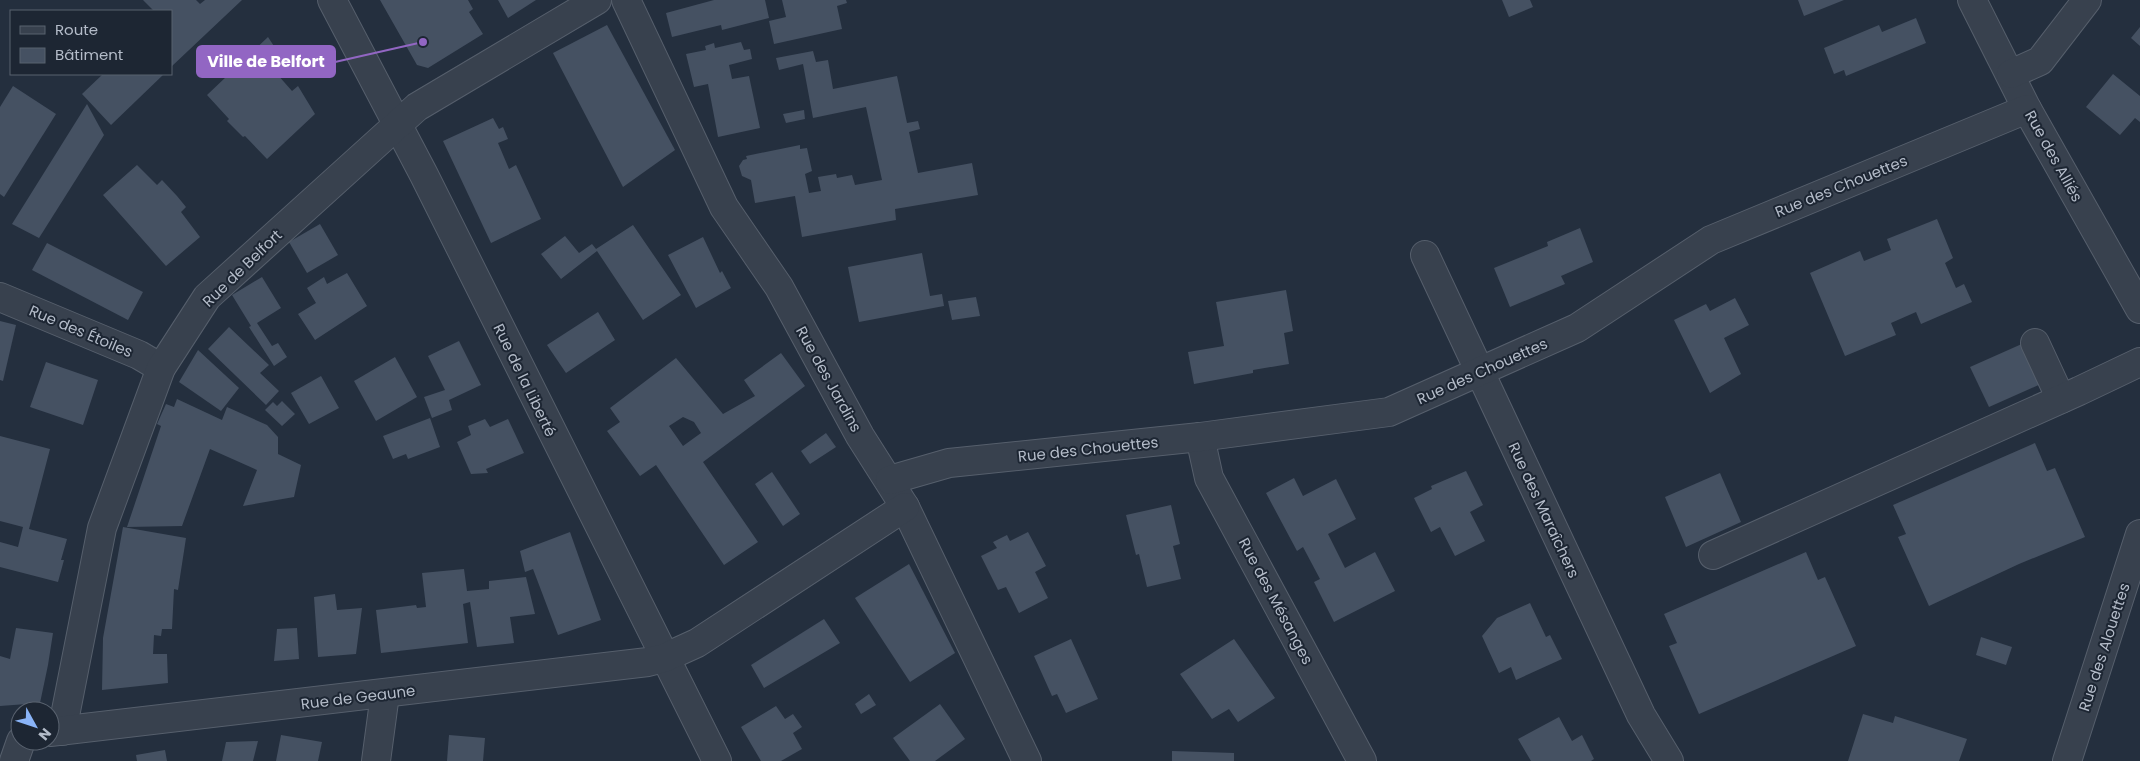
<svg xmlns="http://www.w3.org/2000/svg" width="2140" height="761" viewBox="0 0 2140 761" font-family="Poppins,sans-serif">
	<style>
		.building { fill: #455162; fill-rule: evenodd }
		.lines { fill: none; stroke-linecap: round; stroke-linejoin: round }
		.minor-casing { stroke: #565f6c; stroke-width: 30 }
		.minor { stroke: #38414e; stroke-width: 28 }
		.labels { text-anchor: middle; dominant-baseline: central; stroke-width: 4; stroke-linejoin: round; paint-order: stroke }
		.street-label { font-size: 15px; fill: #b4bcc9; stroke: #1d2633 }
		.leader { fill: none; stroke: #9266c3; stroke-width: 2 }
		.callout-dot { fill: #9266c3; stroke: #1d2633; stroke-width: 2 }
		.callout { fill: #9266c3; stroke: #9266c3; stroke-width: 2 }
		.callout-label { font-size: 16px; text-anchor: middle; font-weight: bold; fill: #fff }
	</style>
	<rect width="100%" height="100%" fill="#242f3e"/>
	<g class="building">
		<polygon points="143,0 196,0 200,4 205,0 242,0 171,67 171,11 154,11"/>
		<polygon points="380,0 468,0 473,9 469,12 483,34 428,68 417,65"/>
		<polygon points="498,0 536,0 508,18"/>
		<polygon points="714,0 765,0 769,18 722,30 721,25 672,37 666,13"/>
		<polygon points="782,0 846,0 847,3 837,6 842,29 774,44 769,21 786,17"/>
		<polygon points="1502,0 1530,0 1533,7 1509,17"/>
		<polygon points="1798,0 1844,0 1804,16"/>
		<polygon points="1916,18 1926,43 1846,76 1844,70 1834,74 1824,48 1879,25 1882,32"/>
		<polygon points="607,25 675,150 623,187 553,53"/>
		<polygon points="2140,27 2140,46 2131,38"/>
		<polygon points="268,37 287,66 277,74 292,91 298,86 315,114 267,159 245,136 243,137 227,121 229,119 207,95"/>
		<polygon points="741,42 744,50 750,49 752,59 729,65 732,79 749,76 760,128 718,137 708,84 694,87 686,54 706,50 705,46 714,43 715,48"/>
		<polygon points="813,51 816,62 828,60 833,89 897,76 907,123 918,121 920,129 909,132 918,173 972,163 978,195 895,209 896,220 802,237 795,196 755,203 751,180 742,176 739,166 743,160 747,159 746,156 800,145 800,149 807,148 812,171 805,174 809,193 821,191 818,177 836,174 837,178 852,175 855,185 882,180 866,107 813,118 803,64 779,70 776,58"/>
		<polygon points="103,74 164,74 111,125 82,94"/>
		<polygon points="2113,74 2140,96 2140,122 2135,118 2120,135 2086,107"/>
		<polygon points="13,86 56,114 4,197 0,194 0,107"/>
		<polygon points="87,104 104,135 39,238 12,224"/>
		<polygon points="804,110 805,119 786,123 783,114"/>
		<polygon points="493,118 499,129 503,127 508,139 498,143 509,169 516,165 541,219 491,243 443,141"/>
		<polygon points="137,165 157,185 162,180 177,196 186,207 181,212 200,237 166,266 103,195"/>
		<polygon points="1937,219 1953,258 1945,263 1956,288 1964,284 1972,302 1921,324 1916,312 1891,323 1896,335 1845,356 1810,273 1860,251 1864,261 1891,250 1887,239"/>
		<polygon points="320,224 338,255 307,273 289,242"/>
		<polygon points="633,225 681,295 643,320 597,251 561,279 541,254 565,236 579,253 592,244 596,249"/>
		<polygon points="1580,228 1593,262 1561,276 1565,284 1510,307 1494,268 1548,246 1547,242"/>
		<polygon points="703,237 720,273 722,271 731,288 696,308 668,255"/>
		<polygon points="47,243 143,292 128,320 32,270"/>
		<polygon points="922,253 930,296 942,294 944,306 859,322 848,267"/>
		<polygon points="347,273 367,306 315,340 298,314 316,303 307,288 324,277 327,284"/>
		<polygon points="262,277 281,308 257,323 272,346 278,343 287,357 274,366 249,327 251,326 232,295"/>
		<polygon points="1286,290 1293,331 1284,333 1289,364 1253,370 1253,373 1194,384 1188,352 1224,346 1216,302"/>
		<polygon points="976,297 980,316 952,320 948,301"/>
		<polygon points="1735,298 1749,325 1724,338 1741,374 1710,393 1674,320 1706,304 1710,311"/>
		<polygon points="598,312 615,340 566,373 547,345"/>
		<polygon points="0,321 16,325 3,381 0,380"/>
		<polygon points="229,327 269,365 260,373 279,391 266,405 208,349"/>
		<polygon points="459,341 481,385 449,400 452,410 432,418 424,397 445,390 428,356"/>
		<polygon points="2024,343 2043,383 1989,407 1970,367"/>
		<polygon points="198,350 239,388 221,411 179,382"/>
		<path d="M 781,353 L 805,386 L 703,462 L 758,542 L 724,565 L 656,465 L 640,476 L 607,431 L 620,422 L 610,408 L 676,358 L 723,414 L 755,396 L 744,380 ZM 683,417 L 694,422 L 701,433 L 683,446 L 669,426 Z"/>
		<polygon points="395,357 417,397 376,421 354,381"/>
		<polygon points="46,362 98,380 83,425 30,407"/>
		<polygon points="321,376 339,408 309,424 291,393"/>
		<polygon points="177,399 222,420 227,407 267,425 278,437 278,454 301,465 294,497 243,506 257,470 210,449 182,526 127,527 161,426 157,424 166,404 174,407"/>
		<polygon points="282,401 295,414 282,426 265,410 273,402 277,406"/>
		<polygon points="430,418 440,447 408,459 406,454 393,459 383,436"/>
		<polygon points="485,419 490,427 508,419 524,453 486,469 488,473 471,474 457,442 471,435 468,426"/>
		<polygon points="826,433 836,447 810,464 801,451"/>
		<polygon points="0,436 50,449 29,529 67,539 61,560 64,560 58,582 0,567 0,542 18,547 23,527 0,521"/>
		<polygon points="2035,443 2047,471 2055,468 2085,537 2019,564 1929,606 1898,537 1906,534 1893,505"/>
		<polygon points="1466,471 1483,505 1470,512 1485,541 1455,556 1440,527 1431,532 1414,498 1432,489 1431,486"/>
		<polygon points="772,472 800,514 783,526 755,484"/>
		<polygon points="1720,473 1741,522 1686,547 1665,497"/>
		<polygon points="1294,478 1303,496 1336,479 1356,519 1328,534 1345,568 1375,552 1395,591 1334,622 1314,582 1320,579 1303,547 1297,551 1266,493"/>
		<polygon points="1171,505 1180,544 1173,546 1181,579 1147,587 1139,554 1136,555 1126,515"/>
		<polygon points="123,527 186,538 178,590 174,589 172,629 162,629 161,636 154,635 153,654 167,654 168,683 102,690 103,638"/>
		<polygon points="570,532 601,620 558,635 533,569 525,572 520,551"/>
		<polygon points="1028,532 1046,566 1035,572 1048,598 1019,613 1006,587 998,590 981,556 997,548 993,542 1007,535 1010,541"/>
		<polygon points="1806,552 1818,580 1825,577 1856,646 1699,714 1669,646 1677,643 1664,614"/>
		<polygon points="909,564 955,653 910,682 855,598"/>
		<polygon points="464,569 467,591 489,589 489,581 526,577 535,614 510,617 514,643 477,647 470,602 463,604 468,643 381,653 376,610 416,605 417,608 426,607 422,573"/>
		<polygon points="335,594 337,610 362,608 356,654 318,657 314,597"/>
		<polygon points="1530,603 1546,637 1550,635 1562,659 1516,680 1511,667 1499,673 1482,636 1497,618"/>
		<polygon points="824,619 840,643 764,688 751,665"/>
		<polygon points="16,628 53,633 48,665 40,703 0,706 0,656 10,659"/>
		<polygon points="297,628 299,659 274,661 277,629"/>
		<polygon points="1981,637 2012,647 2006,665 1976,655"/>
		<polygon points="1071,639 1098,699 1066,713 1057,694 1052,696 1034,656"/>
		<polygon points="1234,639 1275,698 1238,722 1229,709 1212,719 1180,674"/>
		<polygon points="869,694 876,705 861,714 855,704"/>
		<polygon points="940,704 965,739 935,761 910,761 893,738"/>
		<polygon points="776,706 785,719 793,714 802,727 793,733 802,749 781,761 761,761 741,727"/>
		<polygon points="1863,714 1893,723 1895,716 1967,739 1959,761 1848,761"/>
		<polygon points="1559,717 1572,741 1582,735 1594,759 1591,761 1531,761 1518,739"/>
		<polygon points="281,735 322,742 318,761 276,761"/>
		<polygon points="449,735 485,738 483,761 447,761"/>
		<polygon points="258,741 253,761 222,761 226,742"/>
		<polygon points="165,750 167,761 137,761 136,755"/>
		<polygon points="1172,751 1234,753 1234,761 1172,761"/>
	</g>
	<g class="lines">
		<defs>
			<g id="minor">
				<polyline points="332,0 424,175 717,761"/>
				<polyline points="626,0 724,207 779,287 860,436 905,507 1027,761"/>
				<polyline points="1972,0 2027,109 2140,309"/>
				<polyline points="2011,74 2040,61 2087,0"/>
				<polyline points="1425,255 1641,715 1669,761"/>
				<polyline points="0,297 139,355 161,368"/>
				<polyline points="2035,343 2061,399"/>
				<polyline points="1200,437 1209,478 1362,761"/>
				<polyline points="890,480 949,463 1200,437 1389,412 1577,328 1711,240 2027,109"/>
				<polyline points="1713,555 2079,391 2140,362"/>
				<polyline points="62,731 102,528 161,368 207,297 417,107 597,0"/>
				<polyline points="50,732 648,662 664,658 697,643 905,507"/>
				<polyline points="14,761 21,741"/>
				<polyline points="376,761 385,694"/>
				<polyline points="2067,761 2140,534"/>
			</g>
		</defs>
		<use href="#minor" class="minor-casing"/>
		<use href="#minor" class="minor"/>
	</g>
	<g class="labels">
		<g class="street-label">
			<text transform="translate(2054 156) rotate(61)">Rue des Alliés</text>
			<text transform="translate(1841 186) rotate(-22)">Rue des Chouettes</text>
			<text transform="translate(242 268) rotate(-44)">Rue de Belfort</text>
			<text transform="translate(81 331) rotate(23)">Rue des Étoiles</text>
			<text transform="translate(1482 371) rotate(-24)">Rue des Chouettes</text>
			<text transform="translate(829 379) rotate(61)">Rue des Jardins</text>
			<text transform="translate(525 380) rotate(64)">Rue de la Liberté</text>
			<text transform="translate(1088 449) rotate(-6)">Rue des Chouettes</text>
			<text transform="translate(1544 510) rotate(65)">Rue des Maraîchers</text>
			<text transform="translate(1276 601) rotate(62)">Rue des Mésanges</text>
			<text transform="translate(2104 647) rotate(-72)">Rue des Alouettes</text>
			<text transform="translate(358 697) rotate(-7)">Rue de Geaune</text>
		</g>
	</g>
	<path class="leader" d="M423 42L335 62"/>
	<circle class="callout-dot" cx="423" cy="42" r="5"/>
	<rect class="callout" x="197" y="46" width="138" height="31" rx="5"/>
	<g class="callout-label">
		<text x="266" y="67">Ville de Belfort</text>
	</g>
	<rect x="10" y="10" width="162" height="65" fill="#1d2633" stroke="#59626f"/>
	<rect x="20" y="26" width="25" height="8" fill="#38414e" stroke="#59626f"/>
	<text x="55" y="35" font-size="15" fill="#b4bcc9">Route</text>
	<rect x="20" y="48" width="25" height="15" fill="#455162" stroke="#59626f"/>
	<text x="55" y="60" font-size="15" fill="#b4bcc9">Bâtiment</text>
	<g transform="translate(35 726) rotate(130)"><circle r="24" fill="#1d2633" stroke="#59626f"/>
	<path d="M0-4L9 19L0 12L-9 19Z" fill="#8ab4f8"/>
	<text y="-8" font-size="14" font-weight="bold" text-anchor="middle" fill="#b4bcc9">N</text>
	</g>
</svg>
